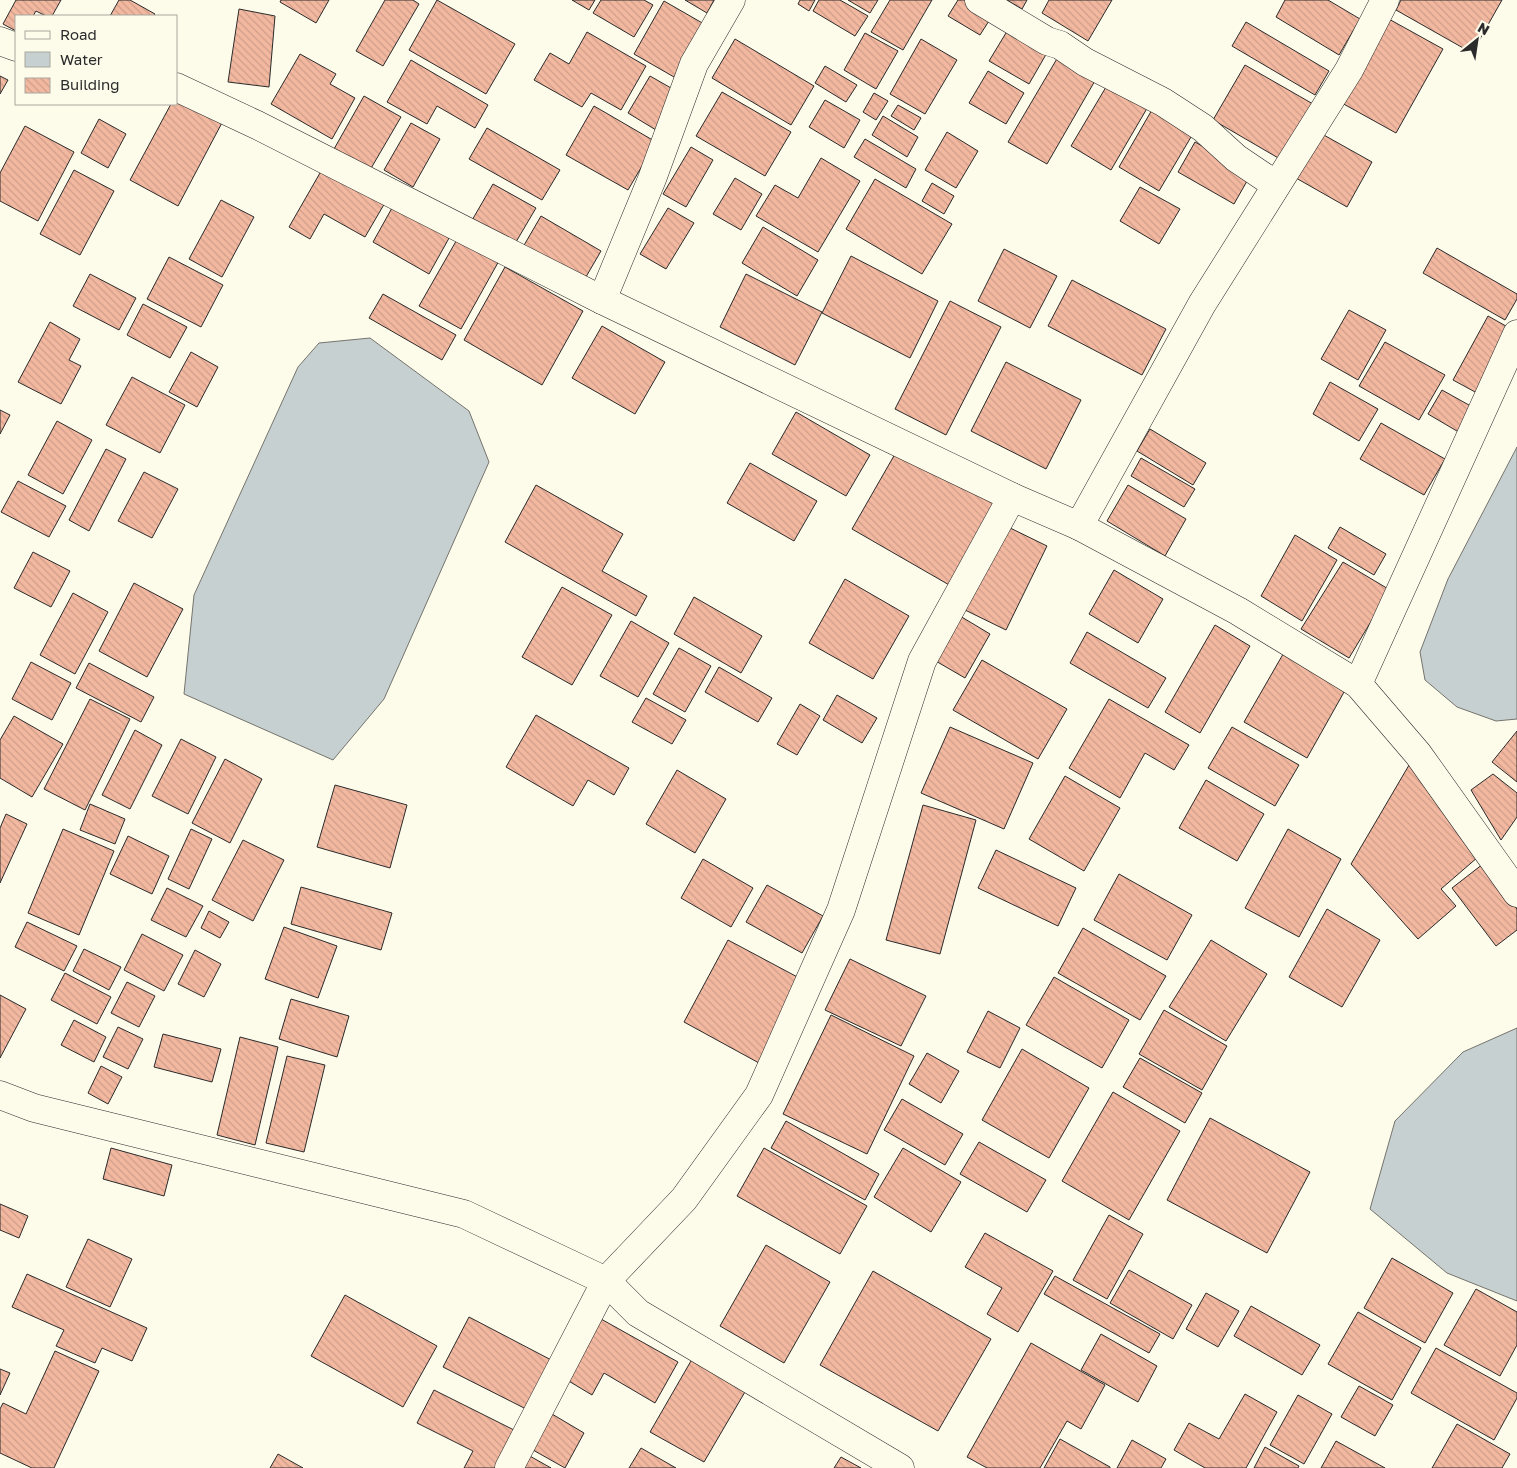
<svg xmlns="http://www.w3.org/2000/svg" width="1517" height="1468" viewBox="0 0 1517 1468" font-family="'Golos Text',sans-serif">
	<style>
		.water { fill: #c7d0d0; stroke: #74746e }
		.building { fill: url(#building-back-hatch); stroke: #2b2b2b }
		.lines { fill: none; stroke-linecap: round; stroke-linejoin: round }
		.minor-casing { stroke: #2b2b2b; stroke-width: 29 }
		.minor { stroke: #fdfbea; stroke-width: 28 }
	</style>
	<defs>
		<pattern id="building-back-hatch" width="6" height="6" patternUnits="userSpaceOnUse" patternTransform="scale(1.25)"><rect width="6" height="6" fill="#f2b8a0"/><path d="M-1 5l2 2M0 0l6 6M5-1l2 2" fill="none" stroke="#d09e8a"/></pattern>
	</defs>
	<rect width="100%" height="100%" fill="#fdfbea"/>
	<g class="water">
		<polygon points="370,338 469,411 489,462 384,699 333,760 184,694 194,595 298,367 319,343"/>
		<polygon points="1517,447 1517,719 1496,721 1457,707 1425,680 1420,652 1448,579"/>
		<polygon points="1517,1028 1517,1301 1447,1273 1370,1209 1395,1121 1463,1052"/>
	</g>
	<g class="building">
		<polygon points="16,0 61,0 52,16 46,16 36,11 33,16 16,16 16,31 3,24"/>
		<polygon points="119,0 130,0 155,14 153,16 110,16"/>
		<polygon points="281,0 329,0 316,23 280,2"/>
		<polygon points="385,0 413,0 419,4 383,66 356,51"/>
		<polygon points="437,0 515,44 486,94 409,50"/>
		<polygon points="572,0 595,0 589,10"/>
		<polygon points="601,0 644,0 653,5 634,37 593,13"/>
		<polygon points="685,0 714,0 707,13"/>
		<polygon points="800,0 815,0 809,11 798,4"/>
		<polygon points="819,0 840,0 868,16 855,36 813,11"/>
		<polygon points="848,0 878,0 870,13"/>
		<polygon points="890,0 932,0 903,50 871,32"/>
		<polygon points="958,0 971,0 994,13 980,35 948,16"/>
		<polygon points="1007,0 1027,0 1022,9"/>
		<polygon points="1049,0 1112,0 1088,41 1042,13"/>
		<polygon points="1285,0 1328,0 1360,19 1339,55 1276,17"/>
		<polygon points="1401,0 1502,0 1472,53 1396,10"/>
		<polygon points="664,1 711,28 681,81 634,54"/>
		<polygon points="239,9 275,16 269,87 228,82"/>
		<polygon points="1387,18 1443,49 1396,133 1340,102"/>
		<polygon points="1246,22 1329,71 1315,95 1232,46"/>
		<polygon points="1009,28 1048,51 1029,84 989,61"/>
		<polygon points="587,32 646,66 621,110 591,93 582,107 534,80 550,53 569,64"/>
		<polygon points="865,33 898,51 876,89 844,70"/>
		<polygon points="735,39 814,86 791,125 712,78"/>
		<polygon points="921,39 957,60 925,114 890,94"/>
		<polygon points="300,54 336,74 330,84 355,98 332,139 271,104"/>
		<polygon points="1058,57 1096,79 1047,164 1008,142"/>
		<polygon points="411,60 488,105 475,128 437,106 427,124 387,102"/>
		<polygon points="1245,65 1313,104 1280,159 1213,120"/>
		<polygon points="825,66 857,85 846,102 815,83"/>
		<polygon points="988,71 1024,93 1006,124 969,103"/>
		<polygon points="0,76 8,80 0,94"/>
		<polygon points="650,76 678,92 656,130 628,113"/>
		<polygon points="1109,82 1149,105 1111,170 1071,146"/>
		<polygon points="722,92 791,132 765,176 696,136"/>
		<polygon points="176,93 224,119 178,206 130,180 171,104 176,104"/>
		<polygon points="874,93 888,101 876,120 863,112"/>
		<polygon points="364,96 401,117 370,170 334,149"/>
		<polygon points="825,100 860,120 844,148 809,127"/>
		<polygon points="898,105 921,118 914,130 891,116"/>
		<polygon points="594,106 656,142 628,190 566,155"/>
		<polygon points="1153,108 1194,132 1159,191 1119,167"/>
		<polygon points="883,116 918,137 907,157 872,135"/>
		<polygon points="99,119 126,134 108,168 81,153"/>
		<polygon points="411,123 440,139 413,187 384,170"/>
		<polygon points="25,126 74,152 38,221 0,201 0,173"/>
		<polygon points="487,128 560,170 542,200 469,159"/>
		<polygon points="947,132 978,151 956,188 925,170"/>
		<polygon points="1322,134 1372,162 1347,207 1296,178"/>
		<polygon points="865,139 916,169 906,188 854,157"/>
		<polygon points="1195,142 1251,174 1234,204 1178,172"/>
		<polygon points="691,147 713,160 686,207 663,194"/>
		<polygon points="821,158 860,181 818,252 756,216 775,185 798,198"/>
		<polygon points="324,166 386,201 365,237 324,214 310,239 289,227"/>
		<polygon points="74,170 114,191 80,255 40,234"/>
		<polygon points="735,178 762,194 741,230 713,214"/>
		<polygon points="875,179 952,224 922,274 846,229"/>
		<polygon points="932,183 954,196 944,214 922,201"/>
		<polygon points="493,184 536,208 513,247 471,222"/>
		<polygon points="1140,187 1180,209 1159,244 1120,221"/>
		<polygon points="397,199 453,231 429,274 373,242"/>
		<polygon points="221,200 254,217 222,277 189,259"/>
		<polygon points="668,208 694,223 666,269 640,254"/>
		<polygon points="541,216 601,251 583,282 523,247"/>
		<polygon points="763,227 818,260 797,296 742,263"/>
		<polygon points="459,236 500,259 461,329 419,306"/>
		<polygon points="1437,248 1517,294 1517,299 1505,320 1423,273"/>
		<polygon points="1004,249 1057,276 1030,328 978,301"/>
		<polygon points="851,256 938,301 910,358 822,313"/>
		<polygon points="169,257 223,285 201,327 147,299"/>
		<polygon points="505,267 583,311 542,385 464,340"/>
		<polygon points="90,274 136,298 119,330 73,306"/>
		<polygon points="746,274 822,312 795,365 720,327"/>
		<polygon points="1072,280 1166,329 1142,375 1048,326"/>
		<polygon points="383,294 456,335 442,360 369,318"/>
		<polygon points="950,301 1001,327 946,435 895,409"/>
		<polygon points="143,304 187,327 170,358 127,335"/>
		<polygon points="1349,310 1386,330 1358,380 1321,359"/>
		<polygon points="1488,316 1513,330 1477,393 1453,380"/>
		<polygon points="50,322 80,339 69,360 81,366 61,404 18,382"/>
		<polygon points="602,326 665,362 635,414 572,378"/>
		<polygon points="1385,342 1445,375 1419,420 1359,386"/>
		<polygon points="191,352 218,367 197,407 169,392"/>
		<polygon points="1006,362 1081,400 1046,469 971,431"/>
		<polygon points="132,377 185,405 160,453 106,425"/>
		<polygon points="1330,382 1378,409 1359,441 1313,414"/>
		<polygon points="1442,390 1476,409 1462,434 1428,414"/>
		<polygon points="0,410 10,415 0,434"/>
		<polygon points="796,412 870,455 846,496 772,454"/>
		<polygon points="57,421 92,440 63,494 28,475"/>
		<polygon points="1381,423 1445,459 1424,495 1360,459"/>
		<polygon points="1150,429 1206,463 1193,485 1137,451"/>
		<polygon points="899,447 998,504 951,586 852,529"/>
		<polygon points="106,449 126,459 89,531 69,520"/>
		<polygon points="1141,458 1195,489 1184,507 1131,476"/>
		<polygon points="750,463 817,501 794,541 727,503"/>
		<polygon points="144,472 178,489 152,538 118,521"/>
		<polygon points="18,481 66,506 49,537 1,512"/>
		<polygon points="536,485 623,534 602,571 647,596 636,616 505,542"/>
		<polygon points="1128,485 1186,519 1165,556 1107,521"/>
		<polygon points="1004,525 1047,546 1006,630 963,609"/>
		<polygon points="1340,527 1386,554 1374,575 1328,548"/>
		<polygon points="1295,535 1337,560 1302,621 1261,596"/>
		<polygon points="33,552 70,571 51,607 14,588"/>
		<polygon points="1343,562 1390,590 1349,658 1301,629"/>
		<polygon points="1114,570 1163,599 1138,643 1089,614"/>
		<polygon points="845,579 909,616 873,679 809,643"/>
		<polygon points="134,583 183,609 147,677 99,651"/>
		<polygon points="562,587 612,615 572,685 522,657"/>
		<polygon points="73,593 108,612 75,674 40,655"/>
		<polygon points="694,597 762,636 741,673 674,634"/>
		<polygon points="960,616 990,634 965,678 934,660"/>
		<polygon points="631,621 669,643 638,697 600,676"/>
		<polygon points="1215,625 1250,646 1200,733 1165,712"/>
		<polygon points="1087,632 1166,678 1148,708 1070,663"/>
		<polygon points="679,648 711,666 685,712 653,694"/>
		<polygon points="1286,649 1348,685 1307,758 1244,722"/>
		<polygon points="982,660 1067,709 1038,759 953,710"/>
		<polygon points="31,662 71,683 52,720 12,699"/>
		<polygon points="89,663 154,697 141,722 76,688"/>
		<polygon points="719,667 772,698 758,722 705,692"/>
		<polygon points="837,695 877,718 862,743 823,720"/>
		<polygon points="646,698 686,720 672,744 632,722"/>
		<polygon points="90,699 130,719 85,810 44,789"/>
		<polygon points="1109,699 1189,745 1174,770 1145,753 1120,798 1069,768"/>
		<polygon points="800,704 820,716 797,755 777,744"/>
		<polygon points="536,715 629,768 614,795 588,780 573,806 506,767"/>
		<polygon points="14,716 63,744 32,797 0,778 0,740"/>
		<polygon points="950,727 1033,763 1004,829 921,793"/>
		<polygon points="1232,727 1299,765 1275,806 1208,768"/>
		<polygon points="135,730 162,745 130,809 102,795"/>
		<polygon points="1517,731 1517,782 1492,762"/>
		<polygon points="181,739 216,757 188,814 152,796"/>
		<polygon points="225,759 262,779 230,843 192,823"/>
		<polygon points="1412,760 1478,857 1441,889 1456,906 1418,939 1351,864"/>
		<polygon points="677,770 726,799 695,853 646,824"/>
		<polygon points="1493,774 1517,793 1517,817 1501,840 1471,790"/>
		<polygon points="1065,776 1120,808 1084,871 1029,839"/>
		<polygon points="1206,780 1264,814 1237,861 1179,828"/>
		<polygon points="335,785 407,805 390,868 317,847"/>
		<polygon points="90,804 125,819 115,844 80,830"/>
		<polygon points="923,805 976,820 940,954 886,940"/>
		<polygon points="6,814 27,824 0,883 0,828"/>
		<polygon points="63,829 114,851 79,935 28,913"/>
		<polygon points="191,829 212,839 189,889 168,879"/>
		<polygon points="1288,829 1341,859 1299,937 1245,908"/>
		<polygon points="128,836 169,856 152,894 110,874"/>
		<polygon points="243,840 284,860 253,921 212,900"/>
		<polygon points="996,850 1076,888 1058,926 978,888"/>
		<polygon points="703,859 753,888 731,927 681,898"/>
		<polygon points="1483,864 1517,909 1517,930 1496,946 1452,888"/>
		<polygon points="1119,874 1192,915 1167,960 1094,920"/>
		<polygon points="767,885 823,916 802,953 746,922"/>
		<polygon points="301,887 392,913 381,950 291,924"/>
		<polygon points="167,888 203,906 186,937 151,920"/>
		<polygon points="1327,909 1380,940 1342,1007 1289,977"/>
		<polygon points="209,911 229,922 220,938 201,928"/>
		<polygon points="27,922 77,946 64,971 15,947"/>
		<polygon points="284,927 337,946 318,998 265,979"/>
		<polygon points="1083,928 1166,976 1140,1020 1058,973"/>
		<polygon points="142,934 183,955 164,991 124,970"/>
		<polygon points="728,940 803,980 759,1063 684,1022"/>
		<polygon points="1211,940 1267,974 1226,1041 1169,1007"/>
		<polygon points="84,949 121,967 109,990 73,971"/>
		<polygon points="195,950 221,964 204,997 178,984"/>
		<polygon points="850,959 926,996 901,1046 825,1010"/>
		<polygon points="65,973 111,997 97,1024 51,1000"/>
		<polygon points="1054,977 1129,1020 1102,1068 1026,1025"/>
		<polygon points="127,982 155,996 139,1027 111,1013"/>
		<polygon points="0,995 26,1009 0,1058"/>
		<polygon points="291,999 349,1016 337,1057 279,1039"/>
		<polygon points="1164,1010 1227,1046 1202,1090 1139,1054"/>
		<polygon points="988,1011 1020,1028 1000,1068 967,1052"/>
		<polygon points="831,1015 914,1056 867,1154 783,1114"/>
		<polygon points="74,1020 106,1037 94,1062 61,1045"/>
		<polygon points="118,1027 143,1039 128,1069 103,1057"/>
		<polygon points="163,1034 221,1049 212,1082 154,1067"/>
		<polygon points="240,1037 278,1047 255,1145 217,1135"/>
		<polygon points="1022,1049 1089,1088 1049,1158 982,1120"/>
		<polygon points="927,1053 959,1071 941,1103 909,1084"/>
		<polygon points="287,1056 325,1065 304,1152 266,1143"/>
		<polygon points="1140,1058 1202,1093 1185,1123 1123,1087"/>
		<polygon points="101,1066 122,1077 108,1104 88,1093"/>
		<polygon points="1113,1092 1180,1131 1129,1220 1062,1181"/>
		<polygon points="902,1099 963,1134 945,1165 884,1130"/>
		<polygon points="1210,1118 1310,1172 1267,1253 1167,1200"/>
		<polygon points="786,1121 879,1174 865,1200 771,1148"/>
		<polygon points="979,1142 1046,1180 1027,1212 960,1174"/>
		<polygon points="111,1148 172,1165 164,1196 103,1179"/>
		<polygon points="764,1148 867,1206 840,1254 737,1196"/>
		<polygon points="903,1148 961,1182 931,1232 874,1197"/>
		<polygon points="0,1204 28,1216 19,1238 0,1230"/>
		<polygon points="1109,1215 1143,1234 1107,1299 1073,1280"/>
		<polygon points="985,1233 1053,1271 1018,1332 987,1314 1002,1288 965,1267"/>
		<polygon points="88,1239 132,1259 110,1307 66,1287"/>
		<polygon points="766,1245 830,1282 784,1363 720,1326"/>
		<polygon points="1392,1258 1453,1293 1425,1343 1364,1308"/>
		<polygon points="1129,1270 1192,1305 1173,1339 1110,1303"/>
		<polygon points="873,1271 991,1339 938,1431 820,1365"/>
		<polygon points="27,1274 147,1328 132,1361 102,1348 95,1363 56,1346 64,1330 12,1307"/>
		<polygon points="1055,1276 1160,1334 1149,1353 1044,1294"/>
		<polygon points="1476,1289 1517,1312 1517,1345 1500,1376 1444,1345"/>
		<polygon points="1206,1293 1239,1311 1218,1347 1186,1329"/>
		<polygon points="345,1295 437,1346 403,1407 311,1356"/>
		<polygon points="1251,1306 1320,1345 1302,1375 1234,1336"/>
		<polygon points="1358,1312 1421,1348 1392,1400 1328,1364"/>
		<polygon points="469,1317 557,1363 532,1412 443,1367"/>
		<polygon points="601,1319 678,1362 655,1403 604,1373 592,1395 567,1380"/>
		<polygon points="1101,1334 1157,1366 1138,1402 1081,1370"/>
		<polygon points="1031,1343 1105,1385 1081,1429 1067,1421 1040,1468 987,1468 967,1457"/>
		<polygon points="1436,1348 1517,1393 1517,1398 1494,1440 1411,1393"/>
		<polygon points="55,1351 99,1371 54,1468 32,1468 0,1453 0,1409 3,1403 26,1414"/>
		<polygon points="695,1354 749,1385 704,1462 650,1432"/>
		<polygon points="0,1369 10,1373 0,1395"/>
		<polygon points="1359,1386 1393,1405 1375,1436 1341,1417"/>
		<polygon points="434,1390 522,1434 504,1468 464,1468 473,1451 417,1423"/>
		<polygon points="1245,1394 1277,1412 1246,1468 1205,1468 1174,1450 1189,1423 1219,1439"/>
		<polygon points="1298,1395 1332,1414 1304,1464 1270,1445"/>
		<polygon points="552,1414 584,1433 565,1468 533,1450"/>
		<polygon points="1457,1424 1510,1454 1502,1468 1432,1468"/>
		<polygon points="1060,1439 1110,1467 1110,1468 1044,1468"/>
		<polygon points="1132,1440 1166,1459 1161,1468 1117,1468"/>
		<polygon points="1336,1441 1385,1468 1321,1468"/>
		<polygon points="1265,1447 1299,1466 1298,1468 1254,1468"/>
		<polygon points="641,1448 676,1468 629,1468"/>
		<polygon points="278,1454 303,1468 270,1468"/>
		<polygon points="528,1455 551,1468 520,1468"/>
		<polygon points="841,1457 861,1468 834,1468"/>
	</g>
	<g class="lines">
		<defs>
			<g id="minor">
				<polyline points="979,0 1047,41 1060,45 1085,62 1163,102 1203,128 1236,158 1276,185"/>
				<polyline points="0,41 16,47"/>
				<polyline points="176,87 257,125 602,300 1012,497 1079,526 1238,611 1358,684 1418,754 1517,893"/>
				<polyline points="602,300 652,179 694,64 731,0"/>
				<polyline points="1079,526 1202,304 1349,70 1385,0"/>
				<polyline points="1358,684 1517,334"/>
				<polyline points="0,1095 34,1108 464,1214 606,1281 638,1313 900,1468"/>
				<polyline points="509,1468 606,1281 684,1199 759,1095 841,910 922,661 1012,497"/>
			</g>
		</defs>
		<use href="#minor" class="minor-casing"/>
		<use href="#minor" class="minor"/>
	</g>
	<rect x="15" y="15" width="162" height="90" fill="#fdfbea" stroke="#a9a89e"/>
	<rect x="25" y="31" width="25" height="8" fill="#fdfbea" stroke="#a9a89e"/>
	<text x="60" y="40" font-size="15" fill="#2b2b2b">Road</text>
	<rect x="25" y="52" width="25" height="15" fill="#c7d0d0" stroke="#a9a89e"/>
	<text x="60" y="65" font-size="15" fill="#2b2b2b">Water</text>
	<rect x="25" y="78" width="25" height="15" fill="url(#building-back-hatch)" stroke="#a9a89e"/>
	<text x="60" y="90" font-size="15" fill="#2b2b2b">Building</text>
	<g transform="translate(1477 40) rotate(30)" stroke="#fdfbea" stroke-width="4" paint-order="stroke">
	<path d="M0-4L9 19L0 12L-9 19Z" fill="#2b2b2b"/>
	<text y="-8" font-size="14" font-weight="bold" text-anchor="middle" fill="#2b2b2b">N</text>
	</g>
</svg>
